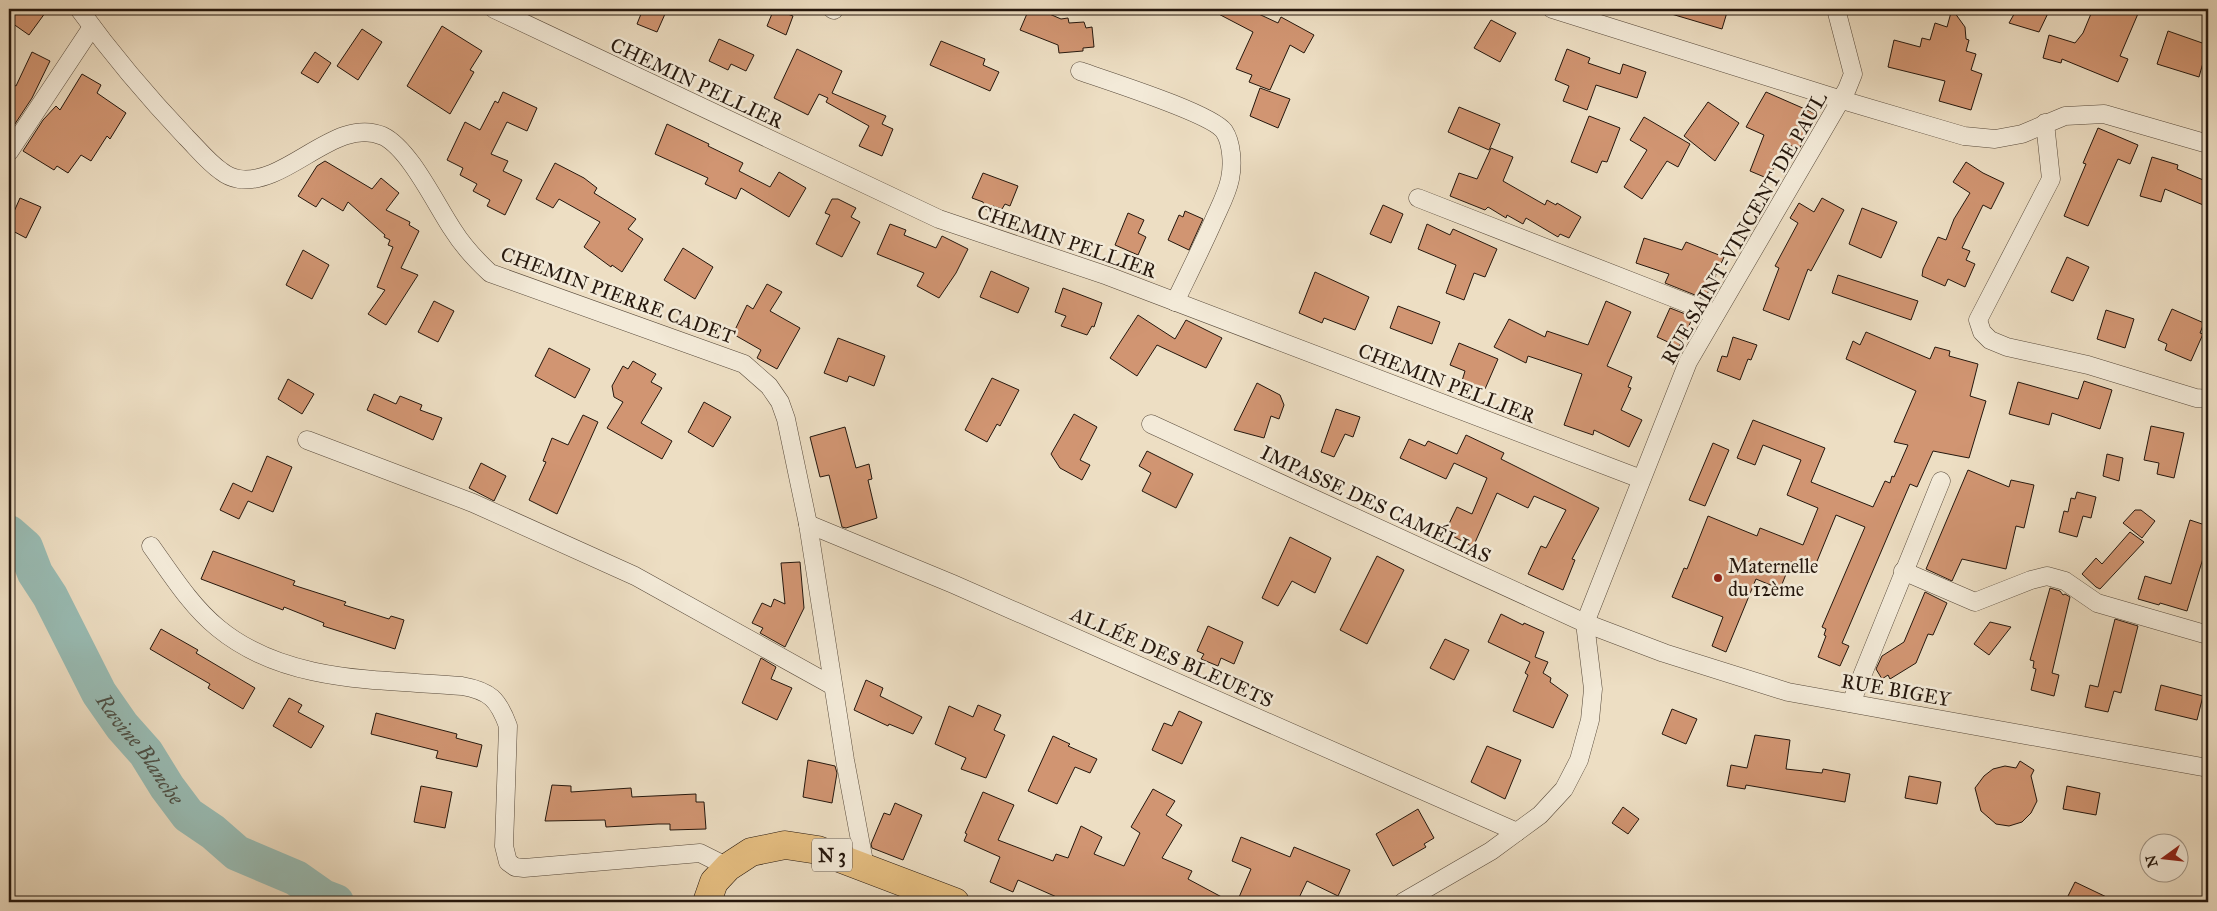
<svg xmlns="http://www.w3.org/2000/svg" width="2217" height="911" viewBox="0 0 2217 911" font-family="'IM FELL Great Primer',serif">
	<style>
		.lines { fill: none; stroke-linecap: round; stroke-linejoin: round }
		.river { stroke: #99bcb4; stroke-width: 36 }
		.building { fill: #d19572; stroke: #25170d }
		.street-casing { stroke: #57493a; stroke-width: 19 }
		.primary-casing { stroke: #25170d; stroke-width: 29 }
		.street { stroke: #f3ead8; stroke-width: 18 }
		.primary { stroke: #e6bf82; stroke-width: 28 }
		.poi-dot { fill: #8f2418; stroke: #f3ead8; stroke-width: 2 }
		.labels { text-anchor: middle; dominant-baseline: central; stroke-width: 5; stroke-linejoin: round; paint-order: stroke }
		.shield { fill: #f3ead8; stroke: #63564a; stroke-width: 1 }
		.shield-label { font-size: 19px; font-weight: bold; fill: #25170d }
		.street-label { font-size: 20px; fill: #25170d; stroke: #f3ead8 }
		.poi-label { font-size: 20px; fill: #25170d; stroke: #f3ead8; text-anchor: start }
		.water-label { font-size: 21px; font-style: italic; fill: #4e5147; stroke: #f3ead8 }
	</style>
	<rect width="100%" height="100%" fill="#eddec3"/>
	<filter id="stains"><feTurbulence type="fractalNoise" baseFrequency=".004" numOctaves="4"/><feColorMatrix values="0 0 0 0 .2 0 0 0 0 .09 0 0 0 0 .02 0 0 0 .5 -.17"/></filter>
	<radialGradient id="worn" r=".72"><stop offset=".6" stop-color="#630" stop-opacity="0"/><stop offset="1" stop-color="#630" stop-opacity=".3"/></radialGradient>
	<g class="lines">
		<path class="river" id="s1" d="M 9,533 L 25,547 L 35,573 L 50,596 L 99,693 L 122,726 L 146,753 L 167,787 L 188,815 L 213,832 L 237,853 L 296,878 L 323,897 L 336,902"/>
	</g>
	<g class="building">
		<polygon points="9,9 48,9 29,35 9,21"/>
		<polygon points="643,9 654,9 665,14 657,32 637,24"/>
		<polygon points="774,9 793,16 786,35 767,26"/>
		<polygon points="1029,9 1038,9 1061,19 1068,18 1069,23 1084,22 1086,28 1092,27 1094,47 1083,48 1083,51 1059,53 1058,45 1020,30"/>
		<polygon points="1209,9 1248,9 1278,23 1281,17 1314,35 1304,53 1290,45 1270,90 1249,82 1252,75 1236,69 1253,32"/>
		<polygon points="1669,9 1728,9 1722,29 1668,13"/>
		<polygon points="1952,9 1965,27 1966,39 1969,40 1966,51 1976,54 1971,70 1982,74 1971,110 1939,101 1945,81 1888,67 1894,40 1920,47 1922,38 1930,40 1935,23 1947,27"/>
		<polygon points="2017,9 2050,9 2039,32 2009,23"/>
		<polygon points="2093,9 2140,9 2120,56 2128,59 2118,82 2062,59 2061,63 2043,58 2049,35 2075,43 2083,33"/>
		<polygon points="1491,20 1516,33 1500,62 1474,48"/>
		<polygon points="442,26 482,51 470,70 474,72 450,114 407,86"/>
		<polygon points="362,29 382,42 358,80 337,66"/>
		<polygon points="2168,31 2208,45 2199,77 2157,64"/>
		<polygon points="719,39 754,55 746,71 731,64 728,70 709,61"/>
		<polygon points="941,41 985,59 983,65 999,72 990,91 930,65"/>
		<polygon points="797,49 842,71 832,93 886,116 882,124 893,129 882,156 859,146 869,126 826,102 828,98 819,94 808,115 774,98"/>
		<polygon points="1567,49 1590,58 1588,63 1620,74 1623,64 1646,72 1637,98 1596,85 1587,110 1563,101 1569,86 1555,80"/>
		<polygon points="32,52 50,61 32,98 9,133 9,96 14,85 16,86"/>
		<polygon points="315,52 331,63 318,83 301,73"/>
		<polygon points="82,74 101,85 97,93 126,113 110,139 107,136 91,161 81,155 68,173 57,166 54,170 23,151 43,120 56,106 60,110"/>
		<polygon points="1260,88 1290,99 1278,128 1250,116"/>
		<polygon points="503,92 537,108 527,131 507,122 491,154 508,161 503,171 522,180 505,215 487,206 490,200 473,191 477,184 460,175 463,168 447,160 465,122 480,130 495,101 498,103"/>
		<polygon points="1766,92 1814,113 1816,119 1799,149 1784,143 1769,179 1750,171 1764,135 1746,127"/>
		<polygon points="1708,102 1739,123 1715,161 1684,136"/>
		<polygon points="1459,107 1500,124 1489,150 1448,132"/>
		<polygon points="1589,116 1620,128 1607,162 1602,161 1597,173 1571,162"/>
		<polygon points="1644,117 1690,144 1678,167 1667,161 1642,199 1624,187 1647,150 1630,140"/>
		<polygon points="667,124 709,144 708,146 743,163 739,171 770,187 779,172 806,188 789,217 741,188 736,199 705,184 708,178 655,154"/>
		<polygon points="2098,128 2138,145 2130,164 2118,159 2088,226 2064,216 2086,164 2083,163"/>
		<polygon points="1491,148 1513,157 1503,181 1545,205 1547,200 1556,205 1557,203 1581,217 1569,238 1560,234 1558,237 1526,218 1523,224 1507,215 1506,218 1488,207 1485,210 1450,196 1459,173 1477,179"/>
		<polygon points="2152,157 2178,165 2177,169 2208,182 2208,207 2165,189 2161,202 2140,196"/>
		<polygon points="325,161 372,189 381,178 399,193 386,210 410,222 409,225 419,231 401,268 418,275 386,325 368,314 385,290 377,287 393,247 388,245 390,240 384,237 385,235 348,202 343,211 322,198 316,207 298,196 317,166"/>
		<polygon points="1966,162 1983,173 2004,183 1991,209 1983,205 1962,248 1970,251 1966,260 1975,264 1965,287 1948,279 1945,286 1922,276 1923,269 1938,237 1946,240 1954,219 1970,193 1953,182"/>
		<polygon points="555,163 584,178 597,188 594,193 636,219 628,229 643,239 622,272 612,265 611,267 584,247 600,222 559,199 553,208 536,199"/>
		<polygon points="983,173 1018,186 1010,206 1005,204 1002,209 993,206 986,210 983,202 972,198"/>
		<polygon points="20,198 41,207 26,238 9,229 9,223"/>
		<polygon points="1822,198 1844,210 1811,271 1808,269 1789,320 1763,310 1779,268 1775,266 1798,223 1790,218 1799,203 1814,212"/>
		<polygon points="832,199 838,199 856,208 851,217 860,222 842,257 816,244 830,215 825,213"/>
		<polygon points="1383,205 1403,214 1391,243 1370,234"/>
		<polygon points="1862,208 1897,222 1881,258 1849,244"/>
		<polygon points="1185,211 1203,219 1189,250 1168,240 1179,215 1183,217"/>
		<polygon points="1128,213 1144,220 1138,233 1146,237 1138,255 1115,245"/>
		<polygon points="890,224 906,230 904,235 936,248 942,236 968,249 956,273 939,298 917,286 924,273 877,254"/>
		<polygon points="1427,224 1450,235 1453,229 1497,249 1485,277 1474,273 1464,300 1446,293 1456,265 1418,249"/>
		<polygon points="1644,238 1682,250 1686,242 1724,257 1705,299 1665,283 1669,274 1636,263"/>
		<polygon points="683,248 713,267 695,299 664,280"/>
		<polygon points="303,250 329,265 312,299 286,285"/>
		<polygon points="2067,257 2089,267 2073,301 2051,292"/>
		<polygon points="991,271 1029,288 1018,313 980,297"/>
		<polygon points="1315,272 1369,297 1355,330 1324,318 1322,323 1299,313"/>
		<polygon points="1838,275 1918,301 1911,320 1832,293"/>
		<polygon points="767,284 782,292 770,311 800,328 777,369 757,358 761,350 733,334 747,305 753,309"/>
		<polygon points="1063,288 1102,303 1094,327 1092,326 1087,335 1061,326 1066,316 1055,312"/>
		<polygon points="434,301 454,311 438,342 418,332"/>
		<polygon points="1606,301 1631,312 1607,366 1632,377 1628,387 1631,388 1621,410 1642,420 1629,447 1594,430 1593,435 1564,425 1582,374 1528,356 1526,363 1494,347 1509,319 1545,337 1547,331 1588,345"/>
		<polygon points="1398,306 1440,322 1432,344 1390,328"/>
		<polygon points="1670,308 1693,317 1679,347 1657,337"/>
		<polygon points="2172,309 2204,323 2200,333 2203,334 2191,361 2165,350 2167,344 2158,340"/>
		<polygon points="2106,310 2134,319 2125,348 2097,339"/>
		<polygon points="1138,315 1175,339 1186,320 1222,338 1206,368 1157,345 1137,376 1110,358"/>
		<polygon points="1866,332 1930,359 1935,347 1950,351 1949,356 1978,364 1970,396 1986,401 1969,458 1933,451 1917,487 1910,484 1842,643 1849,646 1840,666 1818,657 1826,636 1824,635 1826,629 1822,627 1865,527 1836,515 1813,571 1791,562 1780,589 1756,579 1726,652 1712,646 1723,617 1672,597 1684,568 1687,569 1708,516 1757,536 1760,528 1803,545 1818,508 1787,495 1801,460 1763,445 1755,465 1737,458 1753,420 1825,448 1811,482 1873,507 1885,481 1890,483 1892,476 1894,477 1908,445 1894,442 1916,391 1846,359 1853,341 1860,345"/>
		<polygon points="1733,337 1757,345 1751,360 1748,359 1740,380 1717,371 1722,356 1727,357"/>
		<polygon points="838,338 885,356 874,386 849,376 847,382 824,373"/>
		<polygon points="1459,343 1498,359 1485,389 1462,381 1465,371 1450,365"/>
		<polygon points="549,348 590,369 575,398 535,376"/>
		<polygon points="633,361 656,374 651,382 662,388 641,423 672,441 662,459 607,428 623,402 614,397 612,386 623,366 628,369"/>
		<polygon points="992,378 1019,390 1000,426 997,424 987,442 965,430"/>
		<polygon points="288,379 314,394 302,414 278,399"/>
		<polygon points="2084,381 2112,390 2100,429 2052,413 2049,425 2009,414 2018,382 2078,399"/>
		<polygon points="1257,383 1280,395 1284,405 1279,419 1271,416 1264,438 1234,430"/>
		<polygon points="374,394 396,404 400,396 422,405 420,410 442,418 433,440 367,410"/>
		<polygon points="704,402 731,417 713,447 688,432"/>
		<polygon points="1336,409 1360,417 1353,437 1345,434 1334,457 1321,452"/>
		<polygon points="1074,414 1097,427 1080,460 1090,465 1082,480 1060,468 1051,454"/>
		<polygon points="583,415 598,422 557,514 529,500 546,462 543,461 552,438 568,445"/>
		<polygon points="2151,426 2184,433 2174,478 2157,474 2159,463 2144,460"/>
		<polygon points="845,427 856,468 869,464 872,479 868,480 877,518 846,528 842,527 829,475 820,477 810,437"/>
		<polygon points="1466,435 1504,453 1501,459 1599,508 1572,559 1575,560 1563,590 1528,574 1541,546 1546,548 1566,510 1534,496 1528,508 1497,493 1473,547 1445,532 1457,507 1472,514 1487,478 1454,463 1446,479 1400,458 1409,439 1425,446 1428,441 1457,454"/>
		<polygon points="1713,443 1729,450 1705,506 1689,500"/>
		<polygon points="1147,451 1193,474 1176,508 1142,491 1151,473 1139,466"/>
		<polygon points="2107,454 2123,458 2119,481 2103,476"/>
		<polygon points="267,456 292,467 273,512 248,501 239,519 220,510 233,483 252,492"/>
		<polygon points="481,463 506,476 494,501 469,488"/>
		<polygon points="1968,470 2009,487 2011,480 2034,485 2024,528 2016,526 2006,569 1962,559 1952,581 1926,569"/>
		<polygon points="2077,492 2096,497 2091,518 2083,516 2077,537 2059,532 2064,511 2068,512 2071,498 2075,499"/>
		<polygon points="2135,510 2141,510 2155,521 2142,538 2123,523"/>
		<polygon points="2190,520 2208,526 2208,542 2187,611 2160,603 2159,605 2138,599 2145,576 2171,584"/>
		<polygon points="2130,532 2144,542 2100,589 2096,587 2082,574 2096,558 2102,564"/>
		<polygon points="1290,537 1331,558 1315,593 1292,581 1278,606 1262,598"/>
		<polygon points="213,551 295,581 293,585 346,602 344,605 389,619 391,616 404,620 395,649 323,626 324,623 284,607 283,610 201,579"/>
		<polygon points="1377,556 1404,570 1367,644 1340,630"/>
		<polygon points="800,562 804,608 785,647 760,633 763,628 752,623 762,603 771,607 774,599 785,604 781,563"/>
		<polygon points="2050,588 2060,591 2063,595 2065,594 2070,597 2052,673 2059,675 2054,696 2031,690 2036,669 2033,668 2034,661 2030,660"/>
		<polygon points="1925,592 1947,603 1933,635 1928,634 1916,663 1890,679 1888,675 1882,679 1876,669 1882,656 1904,642"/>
		<polygon points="1501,614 1523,625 1524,623 1544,632 1535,657 1548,662 1543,673 1551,678 1550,682 1568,695 1553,728 1513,711 1528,675 1525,673 1530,662 1488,642"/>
		<polygon points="2115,619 2138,626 2121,693 2114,691 2108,712 2085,707 2090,685 2098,687"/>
		<polygon points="1990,622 2011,627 1989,655 1974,644"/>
		<polygon points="1208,626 1243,642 1234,664 1221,658 1218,666 1201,659 1204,654 1197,651"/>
		<polygon points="161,629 198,650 196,653 255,688 243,709 208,688 210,684 150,649"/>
		<polygon points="1445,639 1469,650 1454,680 1430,668"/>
		<polygon points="761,658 776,667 771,679 792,688 777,720 742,703"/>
		<polygon points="866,680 883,688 880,696 922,717 913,734 889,724 888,726 854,710"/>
		<polygon points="2161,685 2203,696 2197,720 2155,710"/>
		<polygon points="289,698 302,705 298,712 324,726 311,748 273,726"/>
		<polygon points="978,705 1001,715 994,730 1005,735 986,778 961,769 966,758 935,744 949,706 973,717"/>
		<polygon points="1672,709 1697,719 1686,744 1662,734"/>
		<polygon points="1179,711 1202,722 1182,764 1152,750 1164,723 1172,726"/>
		<polygon points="376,713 457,734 456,738 482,745 477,767 436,758 438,751 371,734"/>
		<polygon points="1755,735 1790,740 1786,769 1822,773 1823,769 1850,774 1845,802 1746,785 1745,789 1727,786 1731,765 1747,768"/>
		<polygon points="1053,736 1070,744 1068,746 1097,759 1090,773 1075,767 1057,804 1028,791"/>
		<polygon points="1487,746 1521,760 1505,799 1471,782"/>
		<polygon points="808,760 835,766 837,773 832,803 803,797"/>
		<polygon points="2020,761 2034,770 2031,776 2037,801 2031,813 2022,822 2009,826 1996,824 1981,811 1975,788 1984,776 1993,769 2005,766 2016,768"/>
		<polygon points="1909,776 1941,782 1937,804 1905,798"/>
		<polygon points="552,785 571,786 571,792 631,788 632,797 696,794 696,802 704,802 706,829 670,830 670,824 658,824 606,827 605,820 545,821"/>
		<polygon points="421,786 452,792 445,828 414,822"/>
		<polygon points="2067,786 2100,793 2096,815 2063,809"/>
		<polygon points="1153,789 1175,801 1166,815 1182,825 1162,858 1192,871 1188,879 1231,902 1068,902 1018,880 1013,892 990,882 1000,857 964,841 967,834 965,833 983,792 1014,805 998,840 1053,861 1056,854 1068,858 1081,826 1102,837 1094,854 1124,866 1140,833 1131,827"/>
		<polygon points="895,803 922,815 903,860 872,848 871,844 884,813 890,815"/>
		<polygon points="1623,807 1639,819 1628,834 1612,823"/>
		<polygon points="1418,809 1434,838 1424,844 1426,847 1393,866 1376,834"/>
		<polygon points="1241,837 1290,857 1294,847 1350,870 1338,896 1307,881 1297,902 1237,902 1251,869 1232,861"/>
		<polygon points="2075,882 2117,902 2065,902"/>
	</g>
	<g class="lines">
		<defs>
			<g id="street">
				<path d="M 79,9 C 111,53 148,97 186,137 C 197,148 208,162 221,171 C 226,175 233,178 239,179 C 287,186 336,115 383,136 C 410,149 436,205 453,230 C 463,246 476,260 490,273 L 744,364 L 769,386 L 780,402 L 786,419 L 808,524 L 845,760 L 865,867"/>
				<polyline points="494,9 939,219 1108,276 1641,479"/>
				<polyline points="832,9 834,10"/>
				<polyline points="1552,9 1842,100 1964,136 1995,139 2022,134 2065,116 2104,114 2208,144"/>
				<path d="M 1080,71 C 1105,80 1211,113 1224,131 C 1232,143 1233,165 1230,179 C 1227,194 1219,208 1213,222 C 1201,249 1188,275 1175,302"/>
				<polyline points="2045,123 2051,179 1978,320 1982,332 1990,340 2007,347 2088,365 2196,398 2208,399"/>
				<polyline points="9,152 92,27"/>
				<polyline points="1418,198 1715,314"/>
				<polyline points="1151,424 1585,623 1664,653 1788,692 2208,768"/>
				<polyline points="307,440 473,503 635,576 833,686"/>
				<polyline points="808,524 953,584 1517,832"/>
				<path d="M 151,546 C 171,574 191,606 218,628 C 286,684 379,679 462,686 C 490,691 498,699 508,726 L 504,846 L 508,862 L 515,867 L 524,868 L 700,853 L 728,867"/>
				<polyline points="1903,571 1975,602 2031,580 2047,576 2065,581 2097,603 2208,635"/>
				<polyline points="1851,703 1941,481"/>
				<polyline points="1403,902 1491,851 1540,815 1564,789 1579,760 1590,720 1593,689 1585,623 1688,362 1847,89 1853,74 1836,9"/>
			</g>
			<polyline id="primary" points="707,902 714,882 728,867 751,852 785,845 818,850 955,902"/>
		</defs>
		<use href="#street" class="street-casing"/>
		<use href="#primary" class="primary-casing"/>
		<use href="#street" class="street"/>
		<use href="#primary" class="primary"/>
	</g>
	<circle class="poi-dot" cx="1718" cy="578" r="5"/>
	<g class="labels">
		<rect class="shield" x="812" y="838.5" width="40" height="33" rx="4"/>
		<g class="shield-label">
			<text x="832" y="855">N 3</text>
		</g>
		<g class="street-label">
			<text transform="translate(697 83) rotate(25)">CHEMIN PELLIER</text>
			<text transform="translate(1744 228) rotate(-60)">RUE SAINT-VINCENT DE PAUL</text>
			<text transform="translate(1067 241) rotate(19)">CHEMIN PELLIER</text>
			<text transform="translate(618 295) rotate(20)">CHEMIN PIERRE CADET</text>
			<text transform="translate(1447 383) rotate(21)">CHEMIN PELLIER</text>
			<text transform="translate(1376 504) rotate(25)">IMPASSE DES CAMÉLIAS</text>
			<text transform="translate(1172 657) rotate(24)">ALLÉE DES BLEUETS</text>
			<text transform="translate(1896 690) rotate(10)">RUE BIGEY</text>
		</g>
		<g class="poi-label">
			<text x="1728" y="566">Maternelle<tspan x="1728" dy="23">du 12ème</tspan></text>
		</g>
		<g class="water-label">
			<text stroke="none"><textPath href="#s1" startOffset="255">Ravine Blanche</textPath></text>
		</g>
	</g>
	<rect width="2217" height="911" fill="none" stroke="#eddec3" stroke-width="30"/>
	<rect x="10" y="10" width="2197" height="891" fill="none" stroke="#25170d" stroke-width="2.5"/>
	<rect x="15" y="15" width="2187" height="881" fill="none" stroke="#25170d"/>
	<g transform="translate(2164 858) rotate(255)"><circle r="24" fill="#f3ead8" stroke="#a19687"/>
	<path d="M0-4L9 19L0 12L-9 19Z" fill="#8f2418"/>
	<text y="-8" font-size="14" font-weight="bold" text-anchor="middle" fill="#25170d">N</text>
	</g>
	<rect width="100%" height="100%" filter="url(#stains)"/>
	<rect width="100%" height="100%" fill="url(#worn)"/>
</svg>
